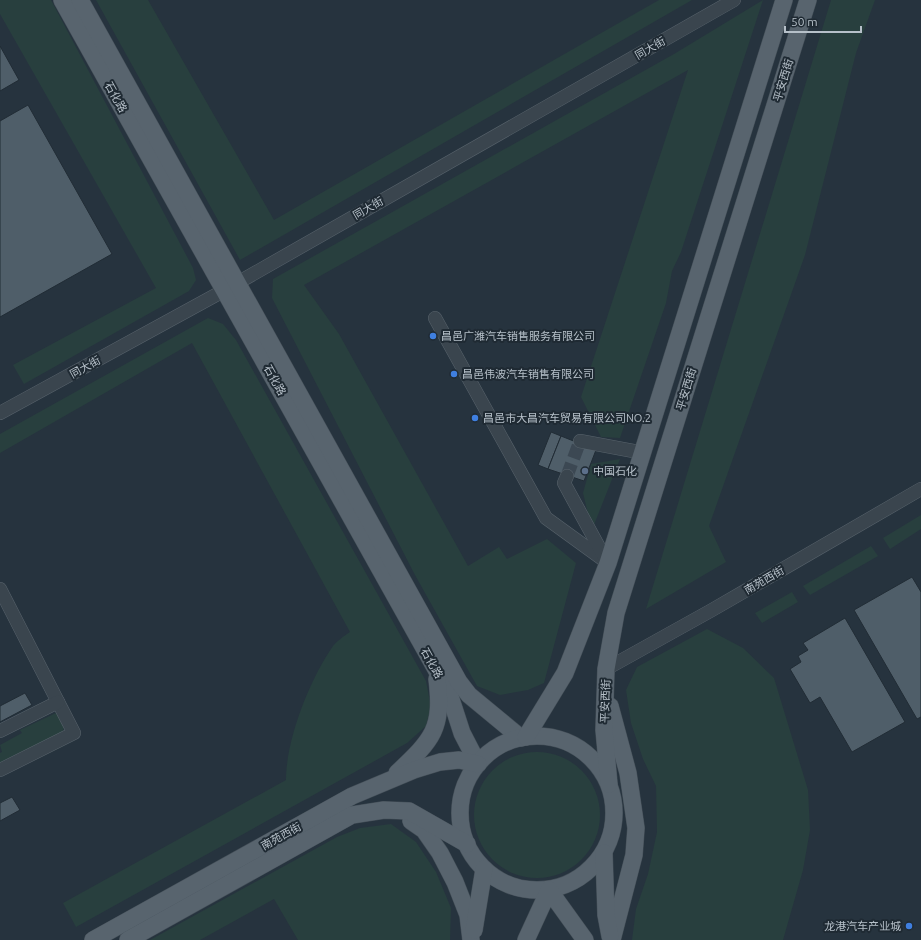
<svg xmlns="http://www.w3.org/2000/svg" width="921" height="940" viewBox="0 0 921 940" font-family="Ubuntu,'Noto Sans SC',sans-serif">
	<style>
		.green { fill: #283f3e }
		.building { fill: #4f5e69; stroke: #212c35 }
		.lines { fill: none; stroke-linecap: round; stroke-linejoin: round }
		.minor-tunnel { stroke: #3c4853; stroke-width: 13; stroke-dasharray: 13 6; stroke-linecap: butt }
		.minor-casing { stroke: #58636c; stroke-width: 14 }
		.major-casing { stroke: #434e57; stroke-width: 18 }
		.minor { stroke: #3a454e; stroke-width: 13 }
		.major { stroke: #58646e; stroke-width: 17 }
		.shop-dot { fill: #3f7fe0; stroke: #1f2a33; stroke-width: 1.5 }
		.service-dot { fill: #5c6f8a; stroke: #1f2a33; stroke-width: 1.5 }
		.labels { text-anchor: middle; dominant-baseline: central; stroke-width: 4; stroke-linejoin: round; paint-order: stroke }
		.street-label { font-size: 11px; fill: #b6c0c9; stroke: #1f2a33 }
		.poi-label { font-size: 11px; fill: #b6c0c9; stroke: #1f2a33; text-anchor: start }
	</style>
	<rect width="100%" height="100%" fill="#26333e"/>
	<g class="green">
		<polygon points="0,0 51,0 193,268 196,280 189,291 24,384 13,365 156,288 0,14"/>
		<polygon points="96,0 148,0 274,220 659,0 692,0 240,260"/>
		<polygon points="763,0 681,252 672,271 666,303 620,438 601,437 581,397 688,70 304,285 339,334 468,566 499,547 507,559 547,539 576,563 544,683 528,690 500,695 477,686 415,575 272,298 273,279 674,54"/>
		<polygon points="831,0 875,0 856,53 805,255 709,526 726,562 646,609"/>
		<path d="M 208,318 L 223,324 L 236,340 L 426,681 L 431,707 L 426,726 L 407,743 L 76,927 L 63,903 L 286,780 C 286,739 310,679 333,646 C 337,641 344,636 350,632 L 192,343 L 0,453 L 0,434 Z"/>
		<polygon points="620,459 592,530 583,493 591,464"/>
		<polygon points="921,515 921,529 890,549 883,538"/>
		<polygon points="871,546 878,556 810,595 803,586"/>
		<polygon points="792,592 798,602 762,623 755,613"/>
		<polygon points="707,629 743,648 774,678 808,790 810,830 803,870 783,940 632,940 636,909 648,874 657,832 656,786 643,759 631,723 626,690 637,667"/>
		<polygon points="58,712 64,725 63,733 0,764 0,753 2,752 0,745 22,733 20,730"/>
		<circle cx="537" cy="815" r="63"/>
		<polygon points="391,824 416,842 436,872 451,908 450,940 298,940 274,899 200,940 150,940 337,837 360,828"/>
	</g>
	<g class="building">
		<polygon points="0,46 19,80 0,91"/>
		<polygon points="28,105 112,254 0,317 0,121"/>
		<polygon points="551,432 561,436 548,469 538,465"/>
		<polygon points="561,436 596,450 584,481 548,469"/>
		<polygon points="912,577 921,592 921,717 917,719 854,610"/>
		<polygon points="845,618 905,722 852,752 820,697 810,703 790,669 801,662 798,656 808,650 803,643"/>
		<polygon points="25,693 32,705 0,722 0,706"/>
		<polygon points="12,797 20,810 0,821 0,803"/>
	</g>
	<g class="lines">
		<polyline class="minor-tunnel" points="567,476 580,441"/>
		<defs>
			<g id="minor">
				<polyline points="435,318 546,518 608,563"/>
				<polyline points="0,413 225,290 734,0"/>
				<polyline points="580,441 644,453"/>
				<polyline points="567,476 564,483 606,560"/>
				<polyline points="0,589 74,733 0,770"/>
				<polyline points="606,669 712,610 921,489"/>
				<polyline points="0,731 58,702"/>
			</g>
			<g id="major">
				<polyline points="62,0 437,671 450,696 462,733 478,764"/>
				<polyline points="80,0 459,682 469,695 521,738"/>
				<polyline points="610,706 628,773 636,828 634,855 612,940"/>
				<circle cx="537" cy="813" r="77"/>
				<polyline points="526,737 565,673 608,563 784,0"/>
				<path d="M 397,773 C 433,739 443,729 437,679"/>
				<polyline points="609,784 604,730 606,669 616,613 808,0"/>
				<polyline points="411,821 424,830 440,853 455,882 468,915 471,940"/>
				<polyline points="604,853 606,915 610,936"/>
				<polyline points="474,930 484,869"/>
				<polyline points="93,940 352,796 414,770 440,762 459,760 478,764"/>
				<polyline points="128,940 352,815 384,810 409,811 467,844"/>
				<polyline points="526,940 549,890 585,940"/>
			</g>
		</defs>
		<use href="#minor" class="minor-casing"/>
		<use href="#major" class="major-casing"/>
		<use href="#minor" class="minor"/>
		<use href="#major" class="major"/>
	</g>
	<g class="shop-dot">
		<circle cx="433" cy="336" r="4"/>
		<circle cx="454" cy="374" r="4"/>
		<circle cx="475" cy="418" r="4"/>
		<circle cx="909" cy="926" r="4"/>
	</g>
	<circle class="service-dot" cx="585" cy="471" r="4"/>
	<g class="labels">
		<g class="street-label">
			<text transform="translate(650 48) rotate(-30)">同大街</text>
			<text transform="translate(783 80) rotate(-73)">平安西街</text>
			<text transform="translate(116 97) rotate(61)">石化路</text>
			<text transform="translate(368 208) rotate(-30)">同大街</text>
			<text transform="translate(85 367) rotate(-29)">同大街</text>
			<text transform="translate(275 380) rotate(61)">石化路</text>
			<text transform="translate(686 389) rotate(-73)">平安西街</text>
			<text transform="translate(764 580) rotate(-30)">南苑西街</text>
			<text transform="translate(432 663) rotate(61)">石化路</text>
			<text transform="translate(605 701) rotate(-88)">平安西街</text>
			<text transform="translate(281 836) rotate(-29)">南苑西街</text>
		</g>
		<g class="poi-label">
			<text x="441" y="336">昌邑广潍汽车销售服务有限公司</text>
			<text x="462" y="374">昌邑伟波汽车销售有限公司</text>
			<text x="483" y="418">昌邑市大昌汽车贸易有限公司NO.2</text>
			<text x="593" y="471">中国石化</text>
			<text x="901" y="926" text-anchor="end">龙港汽车产业城</text>
		</g>
	</g>
	<path d="M785 26v6h76v-6" fill="none" stroke="#b6c0c9" stroke-width="2"/>
	<text x="791" y="26" font-size="12" fill="#b6c0c9" stroke="#1f2a33" stroke-width="3" paint-order="stroke">50 m</text>
</svg>
